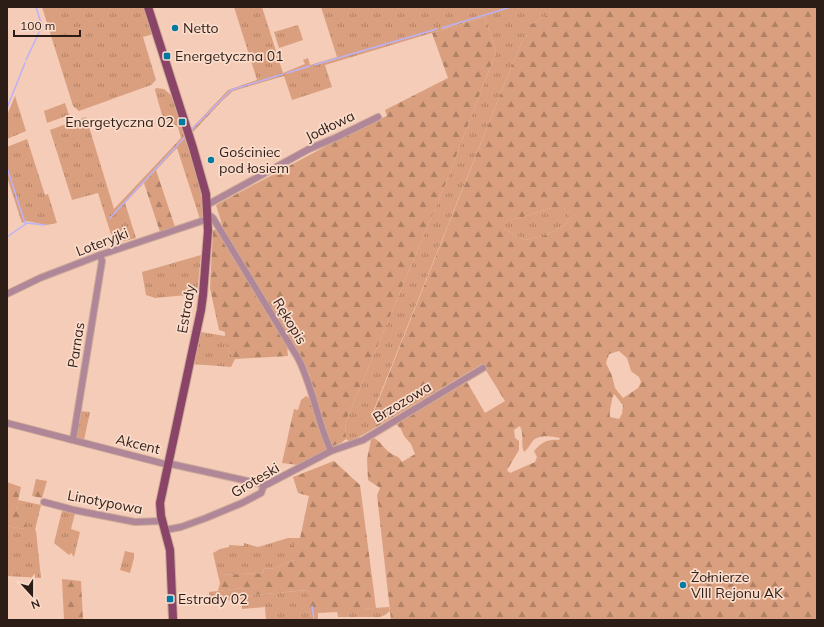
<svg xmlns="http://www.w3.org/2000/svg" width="824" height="627" viewBox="0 0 824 627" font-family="Mulish,sans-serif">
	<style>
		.grass { fill: url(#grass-tufts) }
		.forest { fill: url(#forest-firs); fill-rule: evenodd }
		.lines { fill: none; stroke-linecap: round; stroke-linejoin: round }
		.stream { stroke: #bbb2f8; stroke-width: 1.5 }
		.minor-casing { stroke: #cca997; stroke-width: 8 }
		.major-casing { stroke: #cca997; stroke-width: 10 }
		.minor { stroke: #b08799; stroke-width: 6 }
		.major { stroke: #8a4467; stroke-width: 8 }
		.poi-dot { fill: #017aa2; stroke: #fbdbca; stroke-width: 1.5 }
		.labels { text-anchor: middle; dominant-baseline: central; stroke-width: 3.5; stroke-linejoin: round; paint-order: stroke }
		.poi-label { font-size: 14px; fill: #2c1d16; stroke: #fbdbca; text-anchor: start }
		.street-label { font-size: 14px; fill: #2c1d16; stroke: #fbdbca }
	</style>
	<defs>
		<pattern id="grass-tufts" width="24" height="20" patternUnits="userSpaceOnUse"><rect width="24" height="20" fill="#da9f7e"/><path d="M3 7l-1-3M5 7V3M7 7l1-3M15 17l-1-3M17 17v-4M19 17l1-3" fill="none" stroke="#b18166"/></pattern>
		<pattern id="forest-firs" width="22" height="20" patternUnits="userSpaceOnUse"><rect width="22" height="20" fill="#da9f7e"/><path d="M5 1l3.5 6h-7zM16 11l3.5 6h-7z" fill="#b18166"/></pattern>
	</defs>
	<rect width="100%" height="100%" fill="#f4ccb7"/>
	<g class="grass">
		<polygon points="42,7 144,7 153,34 143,37 156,80 151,85 79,111 73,106"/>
		<polygon points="234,7 262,7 283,73 305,64 303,60 308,58 310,65 337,57 321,7 551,7 549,14 530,25 528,35 524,37 514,60 373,412 371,419 371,430 350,442 346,439 345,423 445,185 496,52 485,17 325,65 332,87 292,100 284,76 233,91 222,101 193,132 192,128 228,90 257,80"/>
		<polygon points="298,25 303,40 279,48 274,32"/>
		<polygon points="156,88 164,89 171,95 201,188 205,217 200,219 177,148 125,203 136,238 114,244 98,193 72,200 50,130 69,123 71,126 75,125 75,121 86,117 114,209 181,138 178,127 170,121 164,122 155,90"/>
		<polygon points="15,96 26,131 7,139 7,115"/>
		<polygon points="65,103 69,115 47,123 44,111"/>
		<polygon points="27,139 45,195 48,194 57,223 46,225 27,221 22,223 7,177 7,147"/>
		<polygon points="551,208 563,208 570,216 565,225 543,236 525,240 504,229 504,223 513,219 523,217"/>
		<polygon points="201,255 197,294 155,298 146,295 142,272"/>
		<path d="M 201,332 L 225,336 C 225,345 229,352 235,359 L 231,367 L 193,364 Z"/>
		<polygon points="79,411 90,412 84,440 76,438"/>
		<polygon points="18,500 41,505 35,530 36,531 41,578 7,576 7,526 25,529 16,510"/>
		<polygon points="62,511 75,513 71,529 80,532 74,557 71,553 69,555 54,543"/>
		<polygon points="288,538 301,538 299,543 295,545 294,560 276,568 263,569 264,573 218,575 213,553 220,549 229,547 229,545 244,546 244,543 258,547"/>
		<polygon points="125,551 134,553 134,558 130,573 120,570"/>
		<polygon points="243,588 243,596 308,590 360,609 389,607 390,611 385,615 380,617 338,617 337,612 318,613 318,620 266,620 265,607 242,609 241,599 210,602 209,592"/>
	</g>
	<g class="forest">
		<path d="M 551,7 L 817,7 L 817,620 L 391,620 L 377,495 L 380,488 L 368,480 L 367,459 L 371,440 L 374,438 C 381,442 383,447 389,452 C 394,457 398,454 402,462 L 415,454 L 411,444 L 404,436 L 401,429 L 396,424 L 467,382 L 485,413 L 505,401 L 482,364 L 371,430 L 371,419 L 514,60 L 524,37 L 528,35 L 527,31 L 530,25 L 549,14 ZM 551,208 L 563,208 L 570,216 L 565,225 L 543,236 L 525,240 L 504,229 L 504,224 L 513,219 L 523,217 ZM 619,351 L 627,358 L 631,371 L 639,377 L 641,382 L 638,388 L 623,398 L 615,388 L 612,376 L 606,363 L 609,354 ZM 614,394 L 623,405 L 622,414 L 619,419 L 610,417 C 609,414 612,397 614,394 ZM 520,426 C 525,437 520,443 524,452 C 528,449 529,446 532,442 C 537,434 552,436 560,438 L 559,440 C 547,439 542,442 534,451 L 537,457 L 535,462 L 510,473 L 507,470 L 519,450 L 519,441 L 515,438 L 514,430 Z"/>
		<polygon points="485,17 496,52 445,185 345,423 346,439 341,443 333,446 328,438 309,380 310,375 225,234 216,205 371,122 387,116 385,110 448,78 432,33"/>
		<polygon points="156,170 175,227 160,232 144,183"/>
		<path d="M 213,230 L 216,230 L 287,346 L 288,356 L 235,359 C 228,351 224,343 225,332 L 219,330 L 210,288 Z"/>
		<polygon points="306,396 309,398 328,451 298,465 282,463 294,409 298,410 301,400"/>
		<polygon points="334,461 360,485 376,608 310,613 307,590 243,596 243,588 218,591 220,583 218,575 264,573 263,569 276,568 294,560 289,547 299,543 309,496 298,493 293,477"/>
		<polygon points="36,479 47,481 42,498 32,496"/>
		<polygon points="7,482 21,487 16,510 29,513 25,529 7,526"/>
		<polygon points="62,579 81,581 83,620 64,620"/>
	</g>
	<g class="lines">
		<g class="stream">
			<polyline points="442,28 511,7"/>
			<polyline points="26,60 42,26 36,7"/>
			<polyline points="314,65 437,29"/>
			<polyline points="287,73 310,66"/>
			<polyline points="7,108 25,63"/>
			<polyline points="192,129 231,90 283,74"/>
			<polyline points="7,168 25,223"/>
			<polyline points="110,218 185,137"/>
			<polyline points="7,237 27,223 45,225"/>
			<polyline points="312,606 314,620"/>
		</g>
		<defs>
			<g id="minor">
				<polyline points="207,205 309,149 335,138 378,117"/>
				<path d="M 208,214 L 213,218 L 298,358 C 313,387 317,421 331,451"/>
				<polyline points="7,294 40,278 100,255 208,219"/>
				<polyline points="7,423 165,464 171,464 266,485 331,451 363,440 483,368"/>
				<polyline points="73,440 102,261 100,255"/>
				<polyline points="44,502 74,510 135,522 162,521"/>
				<polyline points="165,530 181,527 206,518 242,503 261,493 264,485"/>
			</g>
			<polyline id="major" points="148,7 193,148 206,194 208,231 203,295 201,310 160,503 161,516 170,550 173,620"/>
		</defs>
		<use href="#minor" class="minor-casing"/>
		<use href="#major" class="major-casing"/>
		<use href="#minor" class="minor"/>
		<use href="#major" class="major"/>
	</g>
	<g class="poi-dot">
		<circle cx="175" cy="28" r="4"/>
		<rect x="163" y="52" width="8" height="8" rx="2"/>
		<rect x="178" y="118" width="8" height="8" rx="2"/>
		<circle cx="211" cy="160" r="4"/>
		<circle cx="683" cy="585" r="4"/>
		<rect x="166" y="595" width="8" height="8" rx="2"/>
	</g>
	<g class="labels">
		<g class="poi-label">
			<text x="183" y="28">Netto</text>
			<text x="175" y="56">Energetyczna 01</text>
			<text x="174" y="122" text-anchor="end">Energetyczna 02</text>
			<text x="219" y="152">Gościniec<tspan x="219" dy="16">pod łosiem</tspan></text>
			<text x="691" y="577">Żołnierze<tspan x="691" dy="16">VIII Rejonu AK</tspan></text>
			<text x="178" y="599">Estrady 02</text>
		</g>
		<g class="street-label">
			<text transform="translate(330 126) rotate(-26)">Jodłowa</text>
			<text transform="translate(102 242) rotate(-21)">Loteryjki</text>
			<text transform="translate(186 309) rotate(-80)">Estrady</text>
			<text transform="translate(290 321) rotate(59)">Rękopis</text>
			<text transform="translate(76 345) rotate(-81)">Parnas</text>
			<text transform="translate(402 402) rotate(-31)">Brzozowa</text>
			<text transform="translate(138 444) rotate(14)">Akcent</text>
			<text transform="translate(255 480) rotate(-31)">Groteski</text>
			<text transform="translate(105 502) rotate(11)">Linotypowa</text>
		</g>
	</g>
	<rect width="824" height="627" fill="none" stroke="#2c1d16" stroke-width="16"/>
	<g transform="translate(32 595) rotate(159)" stroke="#fbdbca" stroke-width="3" paint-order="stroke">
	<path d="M0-3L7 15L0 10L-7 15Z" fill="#2c1d16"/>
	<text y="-6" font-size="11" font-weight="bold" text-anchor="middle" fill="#2c1d16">N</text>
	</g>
	<path d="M14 30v6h66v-6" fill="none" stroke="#2c1d16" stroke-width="2"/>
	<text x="20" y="30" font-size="12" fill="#2c1d16" stroke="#fbdbca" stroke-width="3" paint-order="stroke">100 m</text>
</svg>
